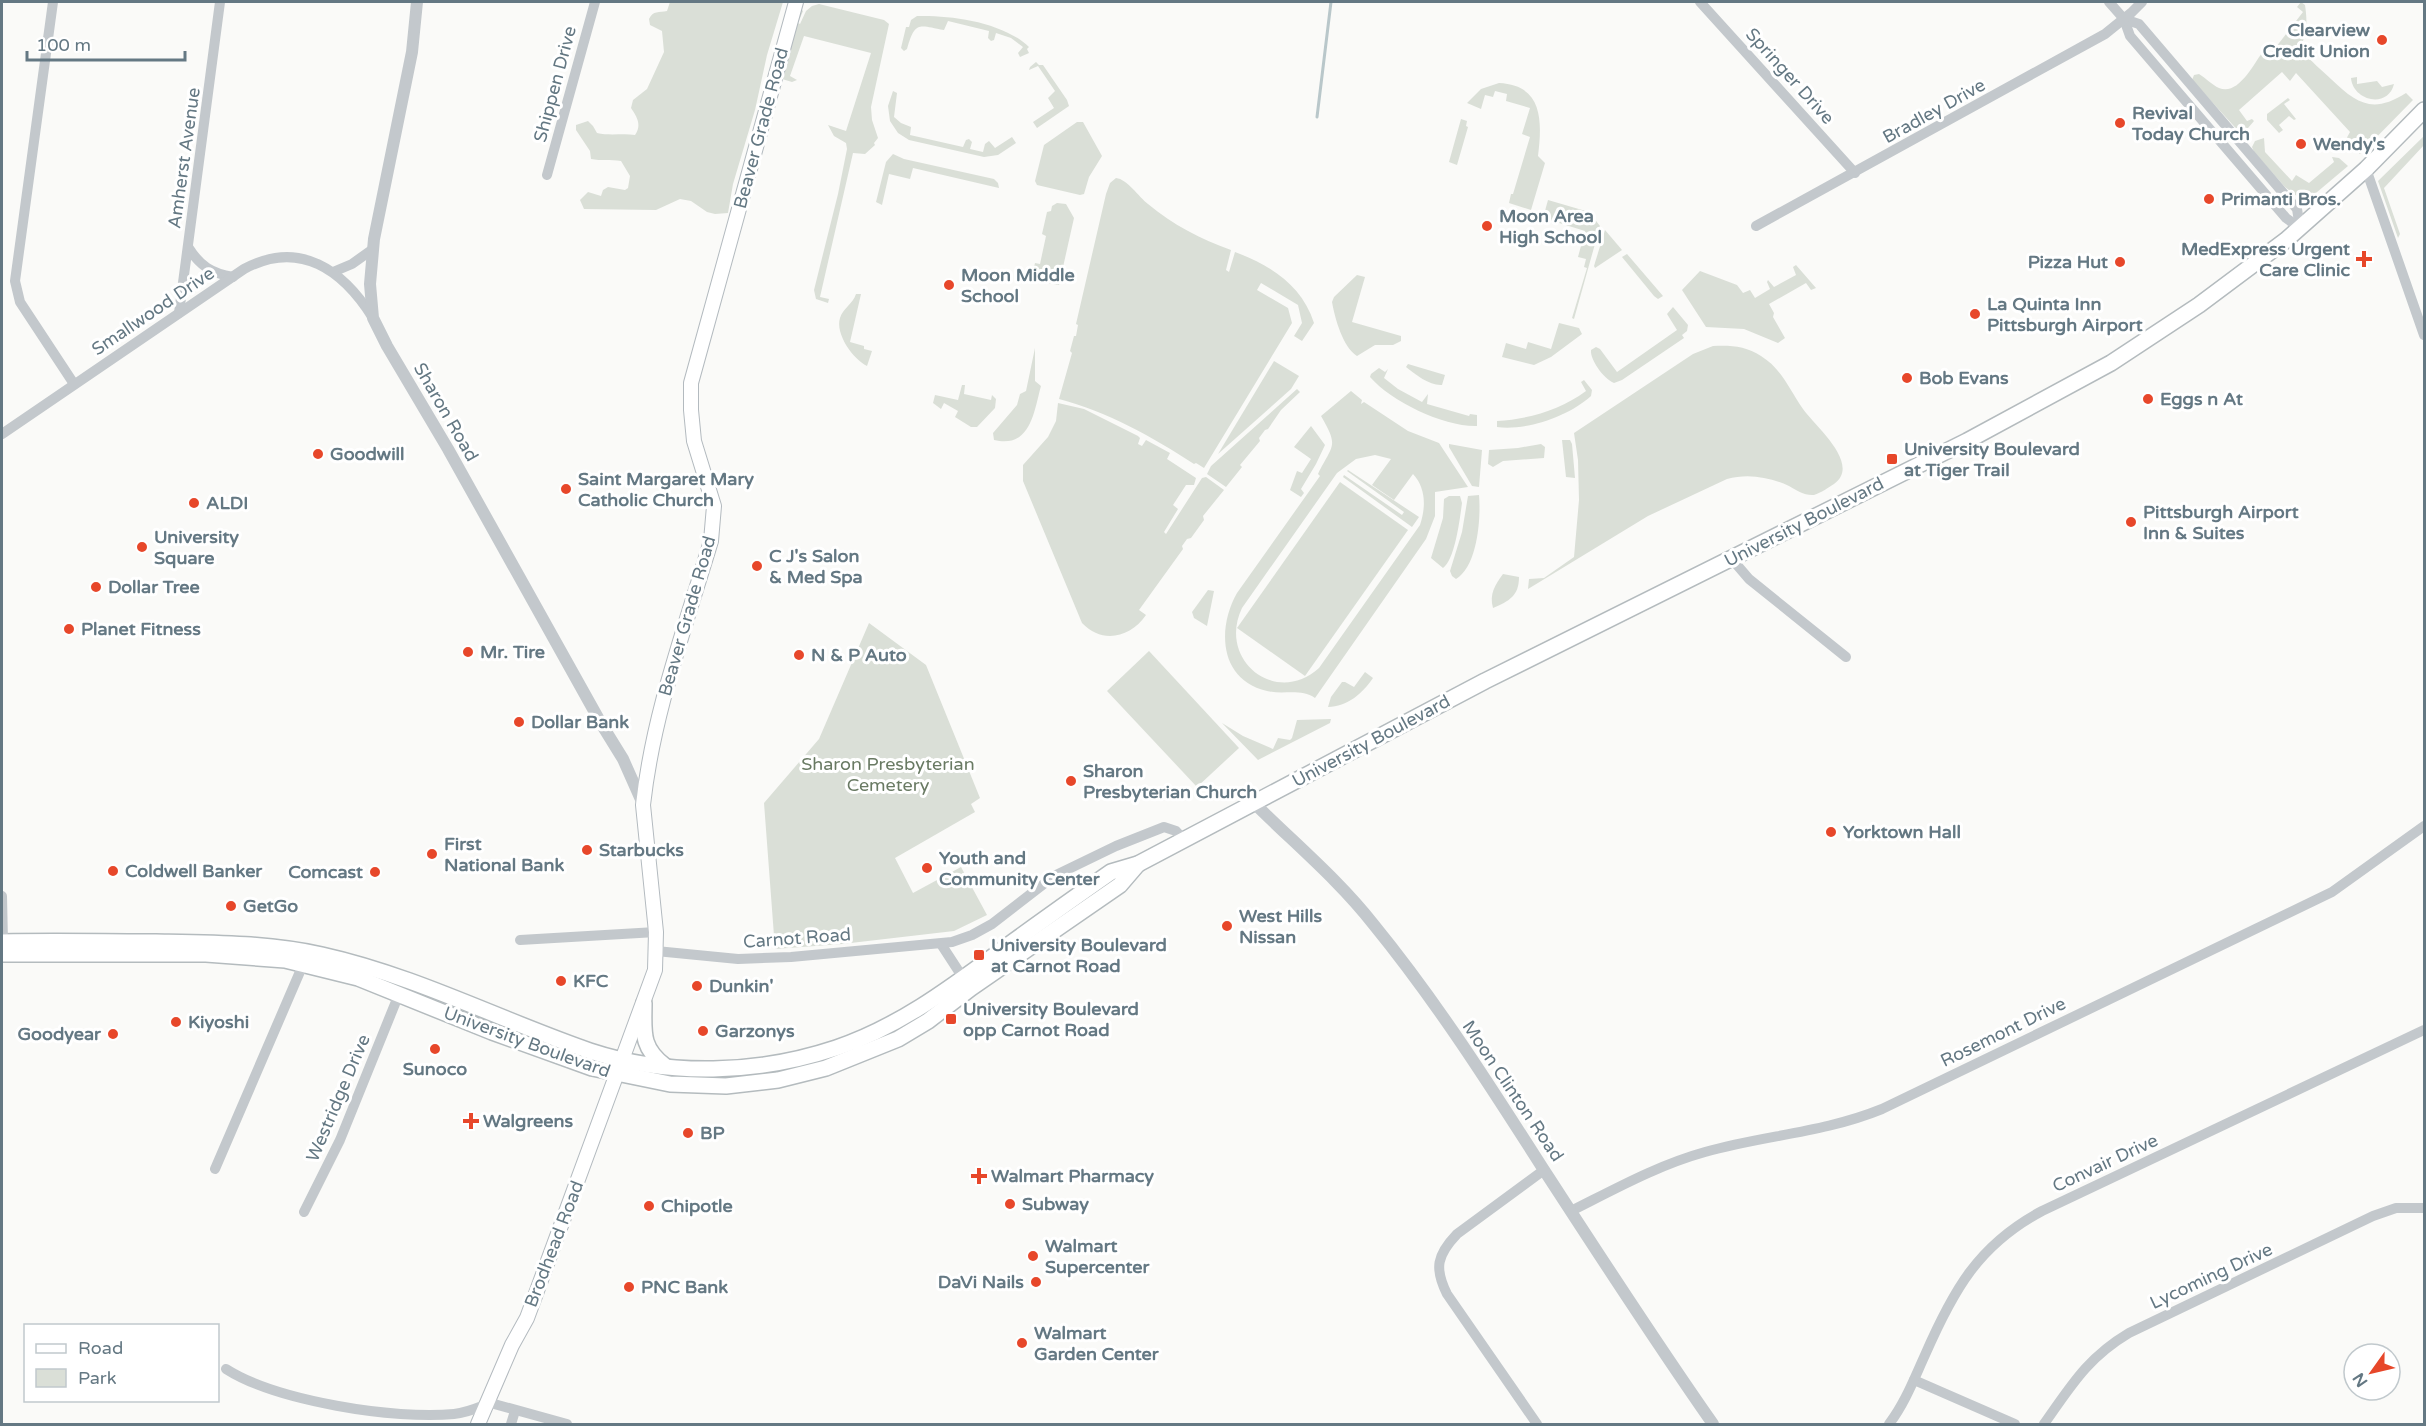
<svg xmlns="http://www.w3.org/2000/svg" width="2426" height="1426" viewBox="0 0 2426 1426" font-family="'Varela Round',sans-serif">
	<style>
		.green { fill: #dadfd7; fill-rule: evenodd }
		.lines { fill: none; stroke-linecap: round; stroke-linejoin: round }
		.stream { stroke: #b9c7ca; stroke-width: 3 }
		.secondary-casing { stroke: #b3babf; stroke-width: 16 }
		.primary-casing { stroke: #b4bbbe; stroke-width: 18 }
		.minor { stroke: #c3c8cc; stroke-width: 10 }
		.tertiary { stroke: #c3c8cc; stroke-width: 12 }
		.secondary { stroke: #fff; stroke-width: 14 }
		.primary { stroke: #fff; stroke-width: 15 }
		.poi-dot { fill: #e7472a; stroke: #fff; stroke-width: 2 }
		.labels { text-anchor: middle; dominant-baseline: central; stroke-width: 6; stroke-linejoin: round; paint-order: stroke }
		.poi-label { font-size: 18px; font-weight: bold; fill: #647883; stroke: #fff; text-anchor: start }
		.street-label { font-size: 18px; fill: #647883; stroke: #fff }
		.park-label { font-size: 18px; fill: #697a63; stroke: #fff }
	</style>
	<rect width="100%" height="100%" fill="#fafaf8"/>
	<g class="green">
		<path d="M 670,2 L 783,2 L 767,55 L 755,110 L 733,184 L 728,213 L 715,214 L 707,212 L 691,201 L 680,199 L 656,210 L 584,209 L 580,200 L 588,192 L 601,196 L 603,190 L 608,187 L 625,190 L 628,188 L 630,176 L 621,161 C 610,159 601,161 591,159 L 590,151 L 576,130 L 576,125 L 588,121 L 593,126 L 597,133 C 610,136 624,133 635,135 C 642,125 637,117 631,108 L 633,100 L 647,89 L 664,52 L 662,31 L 650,25 L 649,19 C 653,10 659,13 667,11 Z"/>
		<path d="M 2301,2 L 2305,5 C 2306,12 2307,20 2306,27 C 2306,37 2300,41 2304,52 C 2311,62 2322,70 2331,79 C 2357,104 2373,114 2406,93 L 2413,100 L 2360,154 L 2345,141 L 2350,132 L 2296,73 L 2290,81 L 2282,72 L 2239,110 L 2247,121 L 2252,119 L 2254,121 L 2242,135 L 2192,80 L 2194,75 L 2199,74 C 2206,78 2212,85 2219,88 C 2238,96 2253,65 2262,53 L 2269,56 L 2303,12 L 2297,7 Z"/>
		<polygon points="819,4 884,20 889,24 871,107 872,120 878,138 874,143 875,145 865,154 853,153 820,297 829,299 828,303 816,299 814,290 838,194 847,149 846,143 834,136 828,125 846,131 871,53 804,36 790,76 797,80 792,82 782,79 799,14 801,9 803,11 798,23 800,24 806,11 812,6"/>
		<path d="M 917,16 C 951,15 1003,22 1029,47 L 1027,49 L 1029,53 L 1020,57 L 1018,53 L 1023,47 L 1011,38 L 996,33 L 994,40 L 991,41 L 988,38 L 989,31 L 948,21 L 944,30 C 918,25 915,21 907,49 L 904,51 L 901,48 L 906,27 L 909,27 L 911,20 Z"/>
		<polygon points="1036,62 1039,65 1043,65 1067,100 1069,106 1037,128 1033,122 1054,108 1048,98 1055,91 1038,66 1029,70 1030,67"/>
		<path d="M 2357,77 L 2357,84 L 2377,81 L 2382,87 L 2394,84 C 2388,109 2353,101 2351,78 Z"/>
		<path d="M 1499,83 C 1544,85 1542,123 1538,156 L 1545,163 L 1531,210 L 1509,203 L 1511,194 L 1513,194 L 1530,137 L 1522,134 L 1530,108 L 1506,101 L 1507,94 L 1495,91 L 1493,97 L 1485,95 L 1481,109 L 1467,103 L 1481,89 Z"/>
		<polygon points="893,91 897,93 894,117 901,123 911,127 910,135 963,147 966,140 969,139 972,142 970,149 983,152 985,144 989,141 995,148 1012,137 1016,143 998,155 984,157 909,140 898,133 890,121 888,106"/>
		<polygon points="2288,98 2290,100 2284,104 2296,119 2294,120 2289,116 2279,125 2283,130 2279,133 2267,120 2267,114"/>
		<polygon points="1461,119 1467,121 1466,126 1468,127 1457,165 1449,162"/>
		<polygon points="1077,122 1083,122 1102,156 1089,177 1084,194 1080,195 1037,185 1035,181 1044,145"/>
		<polygon points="2424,136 2424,145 2384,188 2400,234 2398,238 2378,181"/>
		<polygon points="2264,138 2265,152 2292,181 2296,175 2309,183 2334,162 2332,157 2339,158 2348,166 2310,198 2302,200 2285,187 2254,152 2252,147 2255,141"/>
		<polygon points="893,154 904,159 994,179 998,183 999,188 913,168 910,179 889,174 882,205 876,202 886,162"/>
		<path d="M 1116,178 C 1127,179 1139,197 1148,204 C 1173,225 1201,239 1231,250 L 1226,270 L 1229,272 L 1235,252 C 1270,265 1302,285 1314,323 L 1302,341 L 1294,336 L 1302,323 L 1298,305 L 1261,283 L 1257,290 L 1288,308 L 1292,323 L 1204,468 L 1196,463 L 1194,464 C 1153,437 1106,411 1059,399 L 1072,353 L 1070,351 L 1074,336 L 1076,336 L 1078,325 L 1076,324 L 1106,194 L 1110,183 Z"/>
		<polygon points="1548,200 1589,212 1600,226 1574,319 1572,318 1587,268 1584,267 1586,259 1578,257 1585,231 1543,218"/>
		<polygon points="1057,203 1066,204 1074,218 1059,285 1031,280 1035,263 1040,264 1046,236 1042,234 1047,212 1051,211 1052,206"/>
		<polygon points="1605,230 1622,250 1595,268 1594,266"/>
		<polygon points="1627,254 1663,296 1658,299 1654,296 1622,257"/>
		<polygon points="1796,265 1816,288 1811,290 1806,283 1769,304 1774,313 1773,317 1785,338 1778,343 1744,329 1706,327 1682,290 1700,271 1737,285 1743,293 1750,290 1755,298 1770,289 1767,282 1768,280 1774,287 1796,275 1793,267"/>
		<path d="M 1357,275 L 1365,277 L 1352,322 L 1401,336 L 1401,341 L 1393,345 L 1375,345 L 1357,356 C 1343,347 1335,319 1332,302 L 1334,297 Z"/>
		<path d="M 856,294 L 861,294 L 850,342 L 864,346 L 864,349 L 872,351 L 867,366 C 853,359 835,334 840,318 C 843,308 853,304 856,294 Z"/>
		<path d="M 1673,307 L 1688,325 L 1687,331 L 1682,335 L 1684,338 L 1622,380 L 1614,383 C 1604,379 1590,360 1591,350 L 1596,347 L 1600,349 L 1617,372 L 1677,330 L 1667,314 Z"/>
		<polygon points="1559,323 1579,328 1582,334 1551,357 1534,365 1502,357 1506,343 1526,349 1528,342 1551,349"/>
		<path d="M 1713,346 C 1730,345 1746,346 1761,356 C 1782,369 1789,389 1803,409 C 1814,425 1862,464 1834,484 C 1829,487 1821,493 1814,495 C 1805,496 1796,490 1789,486 C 1769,477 1748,473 1727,479 L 1648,516 L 1528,589 L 1529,579 L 1544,578 L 1574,557 L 1579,500 L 1578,460 L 1574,433 L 1693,354 Z"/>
		<path d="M 1035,348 L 1035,381 L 1041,386 C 1034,411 1031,449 994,440 L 993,433 L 1017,405 L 1020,394 L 1026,391 Z"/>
		<polygon points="1274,361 1299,376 1291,389 1218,454"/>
		<path d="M 1408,364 L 1445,375 L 1442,385 C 1430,386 1416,375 1406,367 Z"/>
		<path d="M 1379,368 L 1385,372 L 1388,369 L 1384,378 L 1398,389 L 1422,402 L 1428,394 L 1427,404 L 1469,416 L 1470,414 L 1477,415 L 1477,426 C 1444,427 1392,402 1370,377 L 1371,374 Z"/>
		<path d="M 1584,380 L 1592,390 L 1591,396 C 1569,416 1527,431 1497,427 L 1497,421 C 1530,419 1560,410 1586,391 L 1581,382 Z"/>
		<polygon points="962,385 965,385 964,394 991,400 992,395 996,399 995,408 977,427 971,427 955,417 958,411 944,403 941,409 933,403 935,395 958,400"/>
		<polygon points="1297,389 1300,392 1281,410 1268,429 1265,430 1259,438 1260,441 1240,465 1242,467 1226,487 1207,474 1211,466"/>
		<path d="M 1351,391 L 1362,400 L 1361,404 L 1364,402 L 1408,431 L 1439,443 L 1468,487 L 1435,492 L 1435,516 L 1426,539 L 1315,698 C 1301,688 1284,695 1267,691 C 1219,680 1217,628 1237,593 L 1320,476 L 1318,474 C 1333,444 1339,447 1321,416 ZM 1375,455 L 1391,459 L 1372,485 L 1394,500 L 1413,474 C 1426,488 1426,507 1420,525 L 1319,668 C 1276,707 1217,660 1242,608 L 1337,473 L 1356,459 Z"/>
		<path d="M 1058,403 L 1084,409 L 1138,436 L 1140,438 L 1138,444 L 1142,446 L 1146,440 L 1170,453 L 1167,459 L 1196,478 L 1194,485 L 1186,485 L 1173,505 L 1178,509 L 1164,532 L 1166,534 L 1202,478 L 1206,477 L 1224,490 L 1203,516 L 1204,520 L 1191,538 L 1187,539 L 1182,546 L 1183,549 L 1139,610 L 1146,615 C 1130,638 1102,644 1082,623 L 1023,481 L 1023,465 L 1048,437 L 1056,421 Z"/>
		<polygon points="1311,426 1325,445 1316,464 1301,489 1304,493 1301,497 1290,490 1297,471 1302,473 1311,459 1294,447"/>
		<polygon points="1562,440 1570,440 1572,444 1575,478 1566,477"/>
		<polygon points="1449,444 1482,450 1479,487 1472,486 1449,447"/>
		<polygon points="1541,444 1545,447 1544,458 1503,461 1493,467 1488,464 1489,450 1518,448"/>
		<polygon points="1348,470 1419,517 1412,527 1343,477 1344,475 1402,515 1404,512 1347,471"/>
		<polygon points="1340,482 1408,530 1305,676 1237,628"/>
		<path d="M 1479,495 C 1481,517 1478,566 1456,579 L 1452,576 L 1450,571 L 1462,532 L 1468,496 Z"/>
		<path d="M 1449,496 L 1460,496 L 1462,503 C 1460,518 1455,560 1443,568 L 1431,558 L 1443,518 L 1444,499 Z"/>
		<path d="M 1503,574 L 1519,577 C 1519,596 1509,601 1493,608 C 1489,594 1495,585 1503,574 Z"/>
		<polygon points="1208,590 1214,591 1207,626 1194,618 1192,612"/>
		<polygon points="869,623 926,665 980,798 971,804 975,812 895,858 913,893 961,867 987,915 954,931 842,944 775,949 764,803 819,739"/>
		<polygon points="1149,651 1239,748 1197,787 1107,691"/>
		<path d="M 1365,672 L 1373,678 C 1363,693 1347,707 1328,707 L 1331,697 L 1342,682 L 1345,682 L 1354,687 Z"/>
		<polygon points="1331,719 1330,723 1258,760 1222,723 1243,736 1273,749 1278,738 1290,740 1292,738 1297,720"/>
	</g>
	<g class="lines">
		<polyline class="stream" points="1317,117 1331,2"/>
		<defs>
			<path id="secondary" d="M 478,1424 L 512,1345 L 527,1318 L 655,970 L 656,932 L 643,805 C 653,714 685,628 711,541 L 714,506 L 694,441 L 691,410 L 691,383 L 796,2"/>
			<g id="primary">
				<path d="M 2,942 C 53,941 105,942 156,942 C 212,943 267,943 322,955 C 416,976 500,1020 590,1051 C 669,1077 758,1074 836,1048 C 902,1026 958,982 1014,941 C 1046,918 1078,895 1111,872 L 1138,864 L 1485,681 L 1967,441 L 2111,363 L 2199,305 L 2286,240 L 2366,169 L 2424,110"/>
				<polyline points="2,954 206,954 285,960 358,978 492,1032 592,1068 670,1084 726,1086 778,1080 826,1068 898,1039 928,1021 971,988 1120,885 1138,864"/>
				<path d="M 644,1003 C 644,1031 640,1047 665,1066"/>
			</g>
		</defs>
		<use href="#secondary" class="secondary-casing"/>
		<use href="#primary" class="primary-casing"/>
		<g class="minor">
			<polyline points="53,2 15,281 20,302 74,384"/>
			<polyline points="1700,2 1855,173"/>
			<polyline points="2109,2 2124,19 2130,36 2286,218 2300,228"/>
			<polyline points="2124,19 2139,24 2297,209 2300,228"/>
			<polyline points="2366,169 2424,335"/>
			<polyline points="547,175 595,2"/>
			<polyline points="1756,226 2105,34 2131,13 2142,2"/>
			<path d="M 188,247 C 200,266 211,273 233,277"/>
			<polyline points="333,272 352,264 373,249"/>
			<polyline points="179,313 220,2"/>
			<path d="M 2,434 L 244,269 C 300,239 343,270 373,318"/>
			<polyline points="1731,558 1749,579 1846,657"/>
			<polyline points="2,896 3,942"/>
			<polyline points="520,940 656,932"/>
			<polyline points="941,944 967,984"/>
			<polyline points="656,951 738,959 791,957 952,942 972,935 992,924 1054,876 1116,846 1164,827 1176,831 1183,839"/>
			<polyline points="215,1169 305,960"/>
			<path d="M 1571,1211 C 1615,1189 1658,1165 1705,1152 C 1765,1135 1823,1133 1882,1109 L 2332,892 L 2424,826"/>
			<polyline points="304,1212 340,1140 399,994"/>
			<path d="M 226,1369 C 276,1401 395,1420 454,1414 C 465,1413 475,1409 485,1405"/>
			<polyline points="1914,1380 2015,1424"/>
			<polyline points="487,1402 567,1424"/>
			<polyline points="511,1424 515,1411"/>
			<path d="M 1537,1424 L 1447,1294 C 1434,1268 1437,1255 1457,1234 L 1544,1170"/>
			<path d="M 1889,1424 C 1905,1403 1914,1379 1925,1355 C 1953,1291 1978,1245 2042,1211 L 2424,1030"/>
			<path d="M 2044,1424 C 2071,1386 2087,1358 2129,1333 L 2373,1216 L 2396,1208 L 2424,1208"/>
		</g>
		<g class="tertiary">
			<polyline points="417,2 412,52 374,239 370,284 373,318 387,346 448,449 602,725 623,759 643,804"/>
			<path d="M 1253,802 C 1294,843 1338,879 1374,925 C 1436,1001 1489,1084 1542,1167 C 1598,1253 1654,1340 1713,1424"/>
		</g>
		<use href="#secondary" class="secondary"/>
		<use href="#primary" class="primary"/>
	</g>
	<g class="poi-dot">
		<circle cx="2382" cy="40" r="6"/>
		<circle cx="2120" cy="123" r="6"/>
		<circle cx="2301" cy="144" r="6"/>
		<circle cx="2209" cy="199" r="6"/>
		<circle cx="1487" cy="226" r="6"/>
		<path d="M2361 250h6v6h6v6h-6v6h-6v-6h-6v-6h6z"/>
		<circle cx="2120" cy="262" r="6"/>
		<circle cx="949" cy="285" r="6"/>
		<circle cx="1975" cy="314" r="6"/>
		<circle cx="1907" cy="378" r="6"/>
		<circle cx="2148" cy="399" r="6"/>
		<circle cx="318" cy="454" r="6"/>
		<rect x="1886" y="453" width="12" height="12" rx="3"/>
		<circle cx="566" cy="489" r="6"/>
		<circle cx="194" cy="503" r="6"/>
		<circle cx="2131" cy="522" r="6"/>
		<circle cx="142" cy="547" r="6"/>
		<circle cx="757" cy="566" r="6"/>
		<circle cx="96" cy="587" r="6"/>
		<circle cx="69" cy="629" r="6"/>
		<circle cx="468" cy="652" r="6"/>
		<circle cx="799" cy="655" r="6"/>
		<circle cx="519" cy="722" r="6"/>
		<circle cx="1071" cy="781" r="6"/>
		<circle cx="1831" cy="832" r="6"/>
		<circle cx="587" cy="850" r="6"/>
		<circle cx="432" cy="854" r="6"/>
		<circle cx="927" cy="868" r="6"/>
		<circle cx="113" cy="871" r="6"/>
		<circle cx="375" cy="872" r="6"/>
		<circle cx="231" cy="906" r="6"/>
		<circle cx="1227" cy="926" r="6"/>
		<rect x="973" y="949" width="12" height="12" rx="3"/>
		<circle cx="561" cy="981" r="6"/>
		<circle cx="697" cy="986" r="6"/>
		<rect x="945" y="1013" width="12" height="12" rx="3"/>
		<circle cx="176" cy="1022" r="6"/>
		<circle cx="703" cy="1031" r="6"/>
		<circle cx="113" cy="1034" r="6"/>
		<circle cx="435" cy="1049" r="6"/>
		<path d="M468 1112h6v6h6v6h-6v6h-6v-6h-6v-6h6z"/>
		<circle cx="688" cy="1133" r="6"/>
		<path d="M976 1167h6v6h6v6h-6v6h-6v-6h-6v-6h6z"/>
		<circle cx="1010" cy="1204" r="6"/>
		<circle cx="649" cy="1206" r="6"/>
		<circle cx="1033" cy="1256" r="6"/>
		<circle cx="1036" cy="1282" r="6"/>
		<circle cx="629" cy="1287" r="6"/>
		<circle cx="1022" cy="1343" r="6"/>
	</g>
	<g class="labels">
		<g class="poi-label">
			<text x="2370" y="30" text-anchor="end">Clearview<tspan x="2370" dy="21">Credit Union</tspan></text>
			<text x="2132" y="113">Revival<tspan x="2132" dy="21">Today Church</tspan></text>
			<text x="2313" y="144">Wendy's</text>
			<text x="2221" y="199">Primanti Bros.</text>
			<text x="1499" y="216">Moon Area<tspan x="1499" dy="21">High School</tspan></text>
			<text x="2350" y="249" text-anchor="end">MedExpress Urgent<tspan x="2350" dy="21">Care Clinic</tspan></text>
			<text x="2108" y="262" text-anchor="end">Pizza Hut</text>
			<text x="961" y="275">Moon Middle<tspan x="961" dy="21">School</tspan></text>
			<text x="1987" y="304">La Quinta Inn<tspan x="1987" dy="21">Pittsburgh Airport</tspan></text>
			<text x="1919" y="378">Bob Evans</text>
			<text x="2160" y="399">Eggs n At</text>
			<text x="1904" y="449">University Boulevard<tspan x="1904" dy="21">at Tiger Trail</tspan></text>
			<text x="330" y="454">Goodwill</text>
			<text x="578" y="479">Saint Margaret Mary<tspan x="578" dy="21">Catholic Church</tspan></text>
			<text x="206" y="503">ALDI</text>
			<text x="2143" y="512">Pittsburgh Airport<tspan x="2143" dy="21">Inn &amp; Suites</tspan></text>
			<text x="154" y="537">University<tspan x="154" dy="21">Square</tspan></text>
			<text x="769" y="556">C J's Salon<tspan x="769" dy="21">&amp; Med Spa</tspan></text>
			<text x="108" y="587">Dollar Tree</text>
			<text x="81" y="629">Planet Fitness</text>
			<text x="480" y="652">Mr. Tire</text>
			<text x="811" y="655">N &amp; P Auto</text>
			<text x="531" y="722">Dollar Bank</text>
			<text x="1083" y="771">Sharon<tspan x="1083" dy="21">Presbyterian Church</tspan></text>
			<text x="1843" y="832">Yorktown Hall</text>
			<text x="444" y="844">First<tspan x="444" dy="21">National Bank</tspan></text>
			<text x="599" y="850">Starbucks</text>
			<text x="939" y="858">Youth and<tspan x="939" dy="21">Community Center</tspan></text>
			<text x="125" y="871">Coldwell Banker</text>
			<text x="363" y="872" text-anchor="end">Comcast</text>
			<text x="243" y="906">GetGo</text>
			<text x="1239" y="916">West Hills<tspan x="1239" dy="21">Nissan</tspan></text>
			<text x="991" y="945">University Boulevard<tspan x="991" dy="21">at Carnot Road</tspan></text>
			<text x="573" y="981">KFC</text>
			<text x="709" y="986">Dunkin'</text>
			<text x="963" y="1009">University Boulevard<tspan x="963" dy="21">opp Carnot Road</tspan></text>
			<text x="188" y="1022">Kiyoshi</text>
			<text x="715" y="1031">Garzonys</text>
			<text x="101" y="1034" text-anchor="end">Goodyear</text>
			<text x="435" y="1069" text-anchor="middle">Sunoco</text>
			<text x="483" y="1121">Walgreens</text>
			<text x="700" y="1133">BP</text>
			<text x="991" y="1176">Walmart Pharmacy</text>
			<text x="1022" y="1204">Subway</text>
			<text x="661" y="1206">Chipotle</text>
			<text x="1045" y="1246">Walmart<tspan x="1045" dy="21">Supercenter</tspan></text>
			<text x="1024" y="1282" text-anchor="end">DaVi Nails</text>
			<text x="641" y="1287">PNC Bank</text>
			<text x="1034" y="1333">Walmart<tspan x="1034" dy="21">Garden Center</tspan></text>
		</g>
		<g class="street-label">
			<text transform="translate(1790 76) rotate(48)">Springer Drive</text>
			<text transform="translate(555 84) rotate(-75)">Shippen Drive</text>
			<text transform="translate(1934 111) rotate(-29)">Bradley Drive</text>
			<text transform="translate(761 128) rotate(-75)">Beaver Grade Road</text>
			<text transform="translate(184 158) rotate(-82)">Amherst Avenue</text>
			<text transform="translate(153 311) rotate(-34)">Smallwood Drive</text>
			<text transform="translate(446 412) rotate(60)">Sharon Road</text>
			<text transform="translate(1804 522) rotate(-27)">University Boulevard</text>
			<text transform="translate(687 616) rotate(-74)">Beaver Grade Road</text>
			<text transform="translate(1371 741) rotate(-28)">University Boulevard</text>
			<text transform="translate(797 938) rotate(-4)">Carnot Road</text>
			<text transform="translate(2003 1032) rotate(-26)">Rosemont Drive</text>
			<text transform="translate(527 1042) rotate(20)">University Boulevard</text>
			<text transform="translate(1513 1091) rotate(56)">Moon Clinton Road</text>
			<text transform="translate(338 1098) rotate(-67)">Westridge Drive</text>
			<text transform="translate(2105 1163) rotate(-25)">Convair Drive</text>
			<text transform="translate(554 1244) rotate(-69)">Brodhead Road</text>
			<text transform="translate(2211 1276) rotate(-25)">Lycoming Drive</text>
		</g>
		<g class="park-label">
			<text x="888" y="764">Sharon Presbyterian<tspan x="888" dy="21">Cemetery</tspan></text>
		</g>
	</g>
	<rect width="2426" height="1426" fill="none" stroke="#647883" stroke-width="6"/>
	<rect x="24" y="1324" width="195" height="78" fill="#ffffff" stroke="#c1c9cd" stroke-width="1.5"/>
	<rect x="36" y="1344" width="30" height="9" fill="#ffffff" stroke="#c1c9cd" stroke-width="1.5"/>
	<text x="78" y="1354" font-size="18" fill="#647883">Road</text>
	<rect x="36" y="1369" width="30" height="18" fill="#dadfd7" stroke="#c1c9cd" stroke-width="1.5"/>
	<text x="78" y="1384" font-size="18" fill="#647883">Park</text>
	<g transform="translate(2372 1372) rotate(236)"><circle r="28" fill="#ffffff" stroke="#c1c9cd" stroke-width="1.5"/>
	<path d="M0-4.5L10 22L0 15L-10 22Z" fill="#e7472a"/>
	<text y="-9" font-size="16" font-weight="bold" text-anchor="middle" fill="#647883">N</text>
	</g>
	<path d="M27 51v9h158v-9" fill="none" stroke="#647883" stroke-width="3"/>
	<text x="36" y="51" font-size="18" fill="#647883" stroke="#ffffff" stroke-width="4.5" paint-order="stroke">100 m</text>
</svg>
